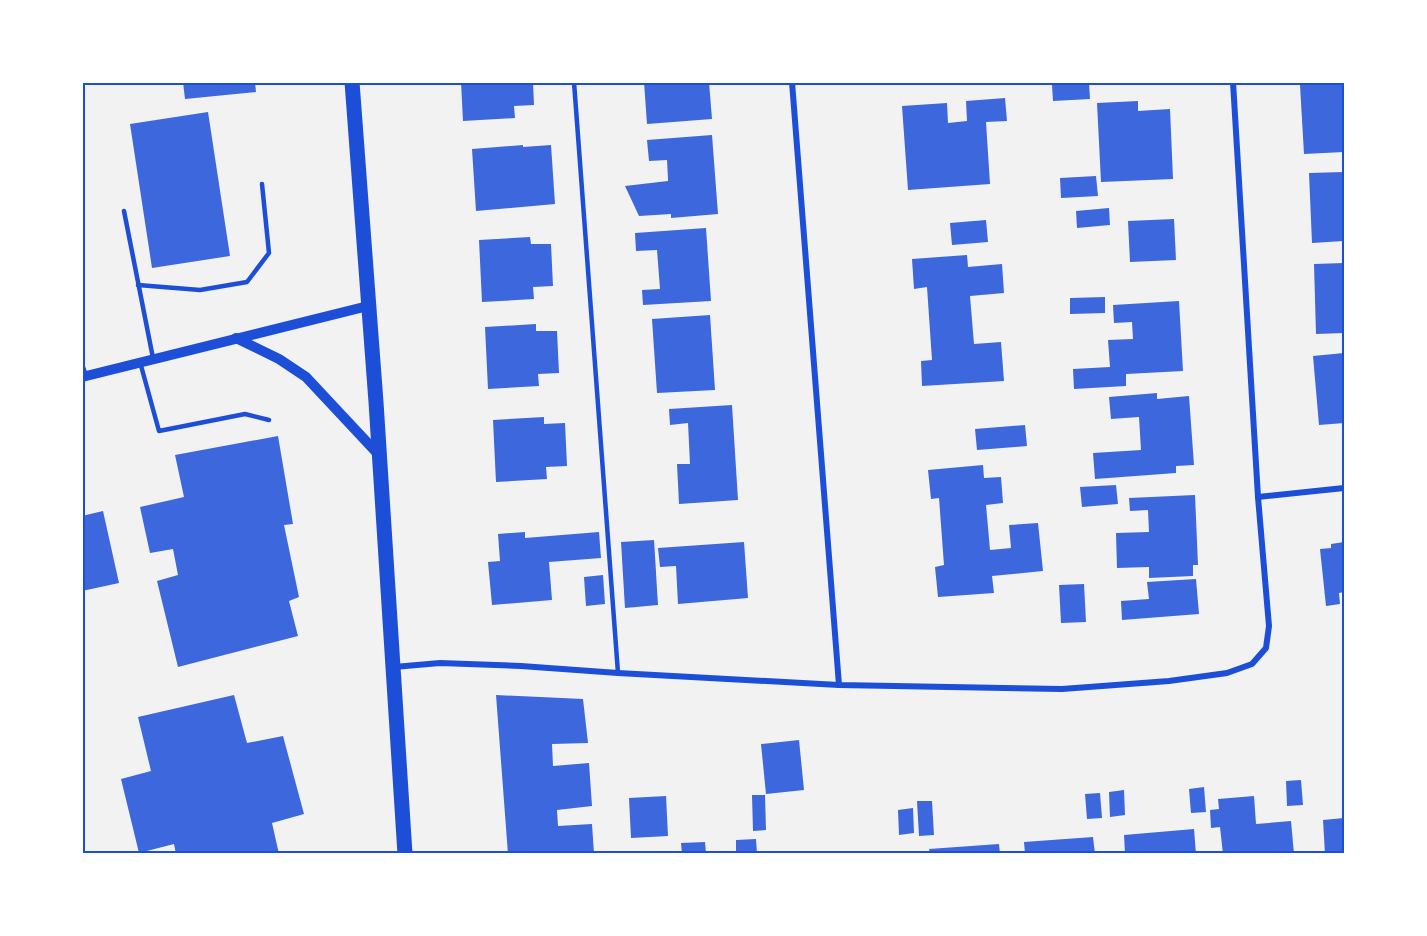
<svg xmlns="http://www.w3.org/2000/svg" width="1427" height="936" viewBox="0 0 1427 936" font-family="'Asap Condensed',sans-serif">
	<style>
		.building { fill: #3d67dc }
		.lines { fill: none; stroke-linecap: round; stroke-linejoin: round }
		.service { stroke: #1d4ed8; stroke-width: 4.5 }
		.minor { stroke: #1d4ed8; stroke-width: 6 }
		.tertiary { stroke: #1d4ed8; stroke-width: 10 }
		.primary { stroke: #1d4ed8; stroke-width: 15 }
		.neatline { fill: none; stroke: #1d4ed8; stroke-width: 2 }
	</style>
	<rect width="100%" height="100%" fill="#f2f2f2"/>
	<g class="building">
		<polygon points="183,82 255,82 256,92 185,99"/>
		<polygon points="461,82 533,82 534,105 514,106 515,118 463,121"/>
		<polygon points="644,82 709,82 712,119 647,124"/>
		<polygon points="1344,82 1344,152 1304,154 1300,85"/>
		<polygon points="1089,83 1090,99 1053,101 1052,85"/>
		<polygon points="1005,98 1007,121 986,122 990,184 908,190 902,106 947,103 948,123 967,121 966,101"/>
		<polygon points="1138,101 1138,111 1170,109 1173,179 1101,182 1097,103"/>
		<polygon points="208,112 230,256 152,268 130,124"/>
		<polygon points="712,135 718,214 671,218 671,214 639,216 625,186 668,181 668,179 667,160 649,161 647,140"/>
		<polygon points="523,145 523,147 551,145 555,204 476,211 472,149"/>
		<polygon points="1344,172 1344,241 1312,243 1309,173"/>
		<polygon points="1096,176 1098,196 1061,198 1060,178"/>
		<polygon points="1109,208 1110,225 1077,228 1076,211"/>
		<polygon points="1174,219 1176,260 1130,262 1128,221"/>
		<polygon points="986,220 988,242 952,245 950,223"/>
		<polygon points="706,228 711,301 643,305 642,290 660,289 657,250 636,251 635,233"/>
		<polygon points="530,237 531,244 551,244 553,286 533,287 534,299 482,302 479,240"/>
		<polygon points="967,255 968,267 1002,264 1004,293 970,296 974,344 1001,342 1004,381 922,386 921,361 932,360 927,287 914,289 912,259"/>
		<polygon points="1344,263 1344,333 1316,334 1314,264"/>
		<polygon points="1105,297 1105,313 1070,314 1070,298"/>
		<polygon points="1179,301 1183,371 1126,374 1126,386 1074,389 1073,369 1110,367 1108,340 1133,339 1132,322 1114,323 1113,305"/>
		<polygon points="710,315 715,390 657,393 652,319"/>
		<polygon points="536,324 536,331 557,331 559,373 538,374 539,386 488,389 485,327"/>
		<polygon points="1344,353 1344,423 1319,425 1313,356"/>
		<polygon points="1157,393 1157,399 1189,396 1194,465 1176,466 1176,473 1095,479 1093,453 1141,450 1139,417 1111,419 1109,397"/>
		<polygon points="732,405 738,500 679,504 677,464 690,464 688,423 670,425 669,409"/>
		<polygon points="544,417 544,424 565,423 567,466 546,467 547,479 496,482 493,420"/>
		<polygon points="1025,425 1027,446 977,450 975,429"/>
		<polygon points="278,436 293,524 284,525 299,597 289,601 298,636 178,667 157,581 178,575 173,549 150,553 140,507 184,497 175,455"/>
		<polygon points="983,465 984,478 1001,477 1003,503 986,505 990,550 1011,548 1009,525 1038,523 1043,571 992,576 994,593 938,597 935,567 944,565 939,498 931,499 928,470"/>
		<polygon points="1116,485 1118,504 1082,507 1080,487"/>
		<polygon points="1195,495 1198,565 1193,565 1193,576 1149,578 1149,567 1117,568 1116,533 1149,532 1148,510 1130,511 1129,498"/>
		<polygon points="103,511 119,583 82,591 82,516"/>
		<polygon points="525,532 525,538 599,532 601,558 549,562 552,600 492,605 488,562 500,561 498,534"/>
		<polygon points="654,540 658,605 625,608 621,542"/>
		<polygon points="744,542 748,598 678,604 676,566 660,567 658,548"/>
		<polygon points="1344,542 1344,592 1339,593 1340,604 1326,606 1320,549 1331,548 1331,544"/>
		<polygon points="603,575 605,604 586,606 584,577"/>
		<polygon points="1196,579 1199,614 1122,620 1121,601 1149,599 1147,582"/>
		<polygon points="1084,584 1086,622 1061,623 1059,585"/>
		<polygon points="234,695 247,743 283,736 304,814 272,823 279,854 176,854 174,844 139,853 121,779 151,771 138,717"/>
		<polygon points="496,695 583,699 588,743 552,744 553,766 589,763 592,806 557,810 558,826 592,824 594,854 508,854"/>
		<polygon points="799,740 804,790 766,794 761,744"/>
		<polygon points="1301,780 1303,805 1287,806 1286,781"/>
		<polygon points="1204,787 1206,812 1191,813 1189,789"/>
		<polygon points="1124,790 1125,815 1110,817 1109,792"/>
		<polygon points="1100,793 1102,818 1087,819 1085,794"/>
		<polygon points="752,795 765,795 766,830 753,831"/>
		<polygon points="666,796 668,836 631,838 629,798"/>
		<polygon points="1254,796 1256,824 1291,821 1294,854 1223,854 1220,827 1211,828 1210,810 1219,809 1218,799"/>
		<polygon points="917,801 932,801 934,835 919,836"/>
		<polygon points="913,808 914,833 899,835 898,810"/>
		<polygon points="1344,818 1344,854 1325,854 1323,820"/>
		<polygon points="1194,829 1196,854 1125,854 1124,835"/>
		<polygon points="1093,837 1095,854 1025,854 1024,842"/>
		<polygon points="756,839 757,854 736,854 736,840"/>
		<polygon points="705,842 706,854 682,854 681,843"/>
		<polygon points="999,844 1000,854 930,854 929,849"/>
	</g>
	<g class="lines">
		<g class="service">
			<polyline points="574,82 618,673"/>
			<polyline points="124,211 153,358"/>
			<polyline points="138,285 200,290 247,282 269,253 262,184"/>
			<polyline points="140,362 159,431 245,414 269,420"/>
			<polyline points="82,364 86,376"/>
		</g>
		<g class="minor">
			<polyline points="792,82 839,685"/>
			<polyline points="1258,497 1344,488"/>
			<polyline points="394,667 440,663 521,666 618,673 839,685 1062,689 1169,681 1227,673 1252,664 1266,648 1269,626 1258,497 1233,82"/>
		</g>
		<g class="tertiary">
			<polyline points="236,338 279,359 306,377 378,454"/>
			<polyline points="82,377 368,306"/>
		</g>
		<polyline class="primary" points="352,82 376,402 405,854"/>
	</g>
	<rect width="1427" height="936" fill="none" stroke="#ffffff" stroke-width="168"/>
	<rect x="84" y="84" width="1259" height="768" class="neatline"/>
</svg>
